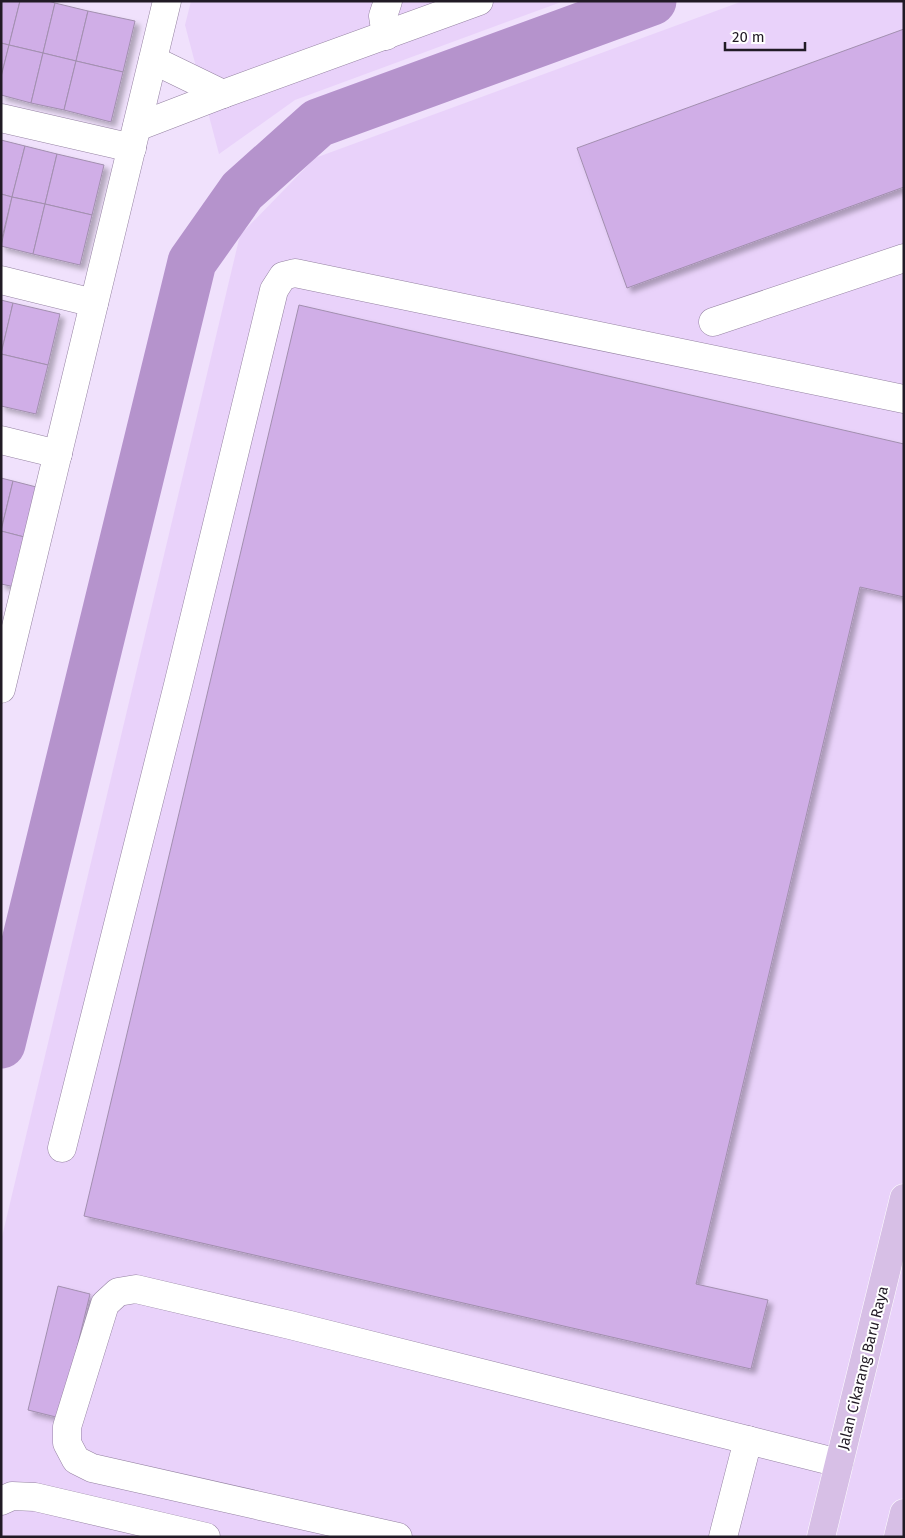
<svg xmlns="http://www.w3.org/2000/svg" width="905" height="1538" viewBox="0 0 905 1538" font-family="'Fira Sans',sans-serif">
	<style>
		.built { fill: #e9d2fa }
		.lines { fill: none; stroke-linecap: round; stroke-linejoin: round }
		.river { stroke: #b593cc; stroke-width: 49 }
		.building { fill: #d0aee7; stroke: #a28faf; filter: url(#shadow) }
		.minor-casing { stroke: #9482a1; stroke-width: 29 }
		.major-casing { stroke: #fff; stroke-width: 29 }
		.minor { stroke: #fff; stroke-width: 28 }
		.major { stroke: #d7bfe6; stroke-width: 28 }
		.labels { text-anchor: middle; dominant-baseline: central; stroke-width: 4; stroke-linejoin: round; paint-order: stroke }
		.street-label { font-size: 15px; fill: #211a25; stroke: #fff }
	</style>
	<defs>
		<filter id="shadow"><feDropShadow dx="4.5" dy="4.5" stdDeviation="2.5" flood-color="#0004"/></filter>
	</defs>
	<rect width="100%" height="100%" fill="#f0e1fc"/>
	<g class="built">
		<polygon points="191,1 564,1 295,100 219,154 185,25"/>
		<polygon points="743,1 904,1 904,1537 1,1537 1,1241 240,235 315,158"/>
	</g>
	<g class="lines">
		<polyline class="river" points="1,1044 192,262 242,191 318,123 652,1"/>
	</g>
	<g class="building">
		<polygon points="1,1 20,1 9,45 1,43"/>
		<polygon points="20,1 48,1 55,3 43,53 9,45"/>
		<polygon points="55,3 88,11 76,61 43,53"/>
		<polygon points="88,11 135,21 123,72 76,61"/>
		<polygon points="904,29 904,187 627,288 577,148"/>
		<polygon points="1,43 9,45 1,77"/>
		<polygon points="9,45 43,53 31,103 1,95 1,77"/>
		<polygon points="43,53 76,61 64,110 31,103"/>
		<polygon points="76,61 123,72 111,122 64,110"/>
		<polygon points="1,140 25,146 12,197 1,194"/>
		<polygon points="25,146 57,154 45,204 12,197"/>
		<polygon points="57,154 104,165 92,215 45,204"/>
		<polygon points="1,194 12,197 1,242"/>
		<polygon points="12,197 45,204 33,254 1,246"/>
		<polygon points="45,204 92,215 80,265 33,254"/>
		<polygon points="1,300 13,303 1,354"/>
		<polygon points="13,303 60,314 48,365 1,354"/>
		<polygon points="299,305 904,444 904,597 860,587 696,1284 768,1300 751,1369 84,1216"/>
		<polygon points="1,354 48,365 36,414 1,406"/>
		<polygon points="1,478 13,481 1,530"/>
		<polygon points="13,481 44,489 32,539 1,531"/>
		<polygon points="1,531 32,539 20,588 1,584"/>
		<polygon points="58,1286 90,1294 60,1418 28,1410"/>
	</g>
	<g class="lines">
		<defs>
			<g id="minor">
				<polyline points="386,36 383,16 388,1"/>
				<polyline points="153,60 223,94"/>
				<polyline points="1,118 132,148"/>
				<polyline points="137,127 223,94 479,1"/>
				<polyline points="1,280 94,303"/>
				<polyline points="713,322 904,258"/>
				<polyline points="1,440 58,454"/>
				<polyline points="1,689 167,1"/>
				<polyline points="62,1148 178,685 274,290 283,276 295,273 904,399"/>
				<polyline points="1,1501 12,1496 35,1497 206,1537"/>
				<polyline points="398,1537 92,1468 76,1460 67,1443 67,1427 105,1304 118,1292 136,1289 290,1325 839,1463"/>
				<polyline points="723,1537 748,1440"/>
			</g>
			<g id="major">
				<polyline points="821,1537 904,1198"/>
				<polyline points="898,1537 904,1513"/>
			</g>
		</defs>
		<use href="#minor" class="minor-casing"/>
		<use href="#major" class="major-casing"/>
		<use href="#minor" class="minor"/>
		<use href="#major" class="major"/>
	</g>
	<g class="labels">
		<g class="street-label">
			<text transform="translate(863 1368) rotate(-76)">Jalan Cikarang Baru Raya</text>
		</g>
	</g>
	<rect width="905" height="1538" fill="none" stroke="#211a25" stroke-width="5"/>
	<path d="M725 42v8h80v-8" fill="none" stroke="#211a25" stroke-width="2.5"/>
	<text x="732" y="42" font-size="15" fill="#211a25" stroke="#ffffff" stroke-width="4" paint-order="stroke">20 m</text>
</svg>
